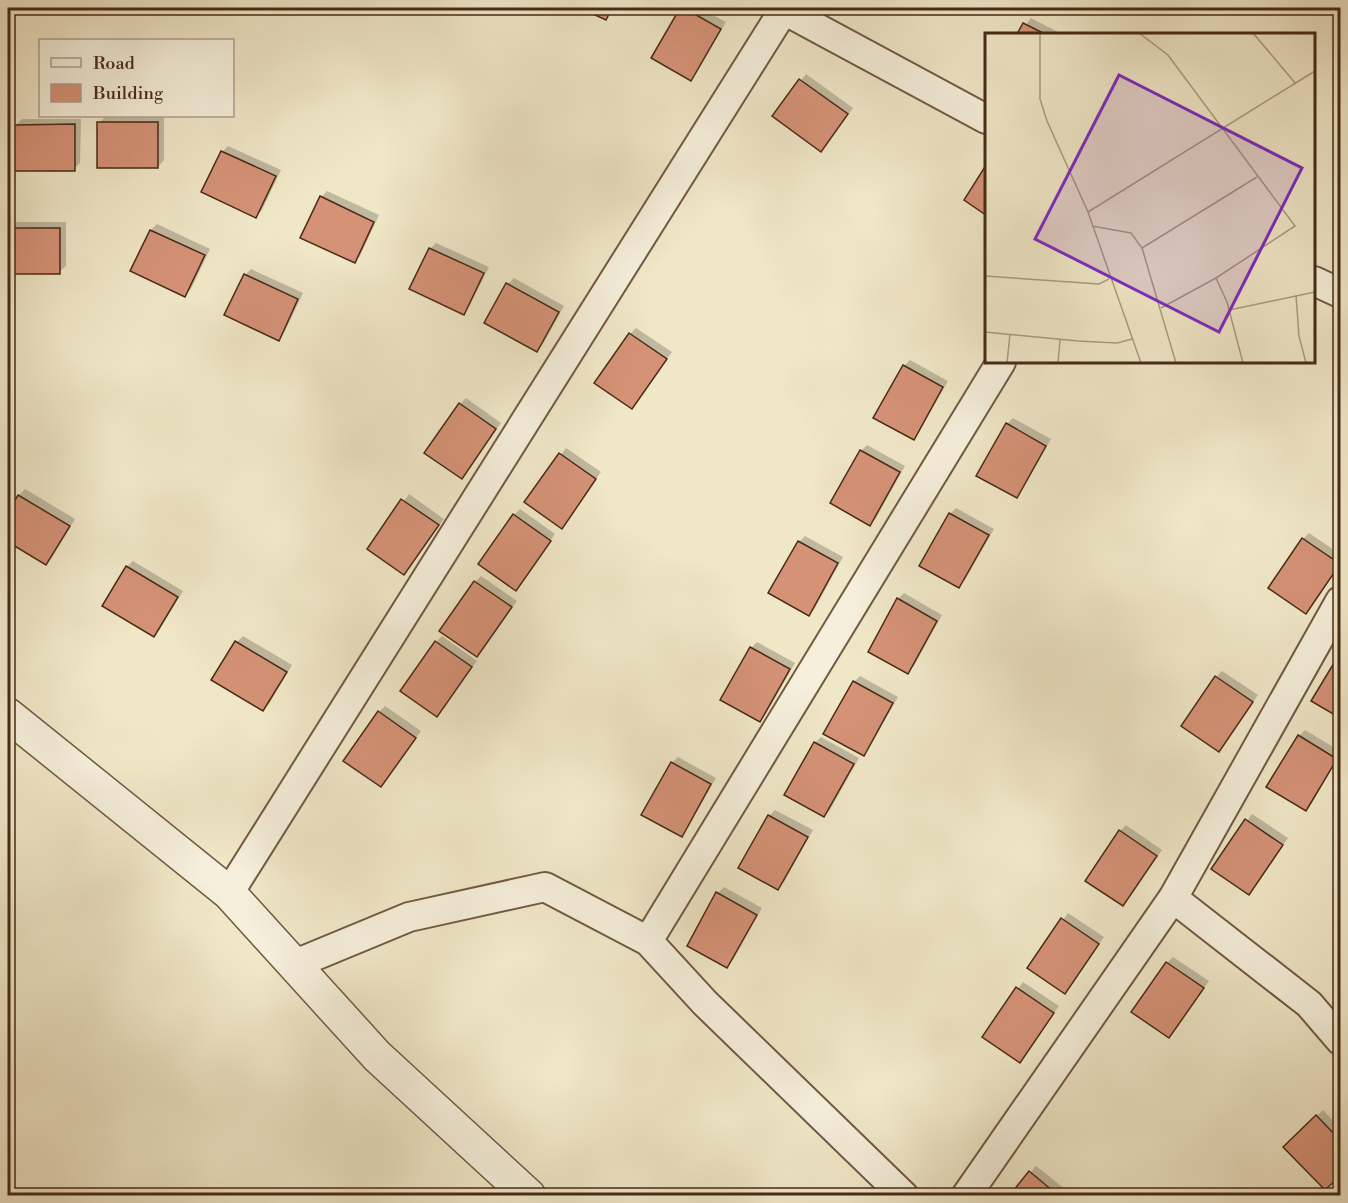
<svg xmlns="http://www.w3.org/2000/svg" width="1348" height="1203" viewBox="0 0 1348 1203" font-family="'Libre Bodoni',serif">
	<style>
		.shadow { fill: #0003 }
		.building { fill: #d59277; stroke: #472a15; stroke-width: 1.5 }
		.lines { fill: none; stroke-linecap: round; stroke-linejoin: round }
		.minor-casing { stroke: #715942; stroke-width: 32 }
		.tertiary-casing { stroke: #715942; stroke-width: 36 }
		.minor { stroke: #f5efdb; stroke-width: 28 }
		.tertiary { stroke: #f5efdb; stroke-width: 33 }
		.inset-road { fill: none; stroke: #ac9b80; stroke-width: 1.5 }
		.view { fill: #7b2cbf; fill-opacity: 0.15; stroke: #7b2cbf; stroke-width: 3 }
		.inset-edge { fill: none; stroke: #472a15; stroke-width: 3 }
	</style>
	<rect width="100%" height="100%" fill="#f0e7c7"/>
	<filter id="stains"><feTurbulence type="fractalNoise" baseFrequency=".00333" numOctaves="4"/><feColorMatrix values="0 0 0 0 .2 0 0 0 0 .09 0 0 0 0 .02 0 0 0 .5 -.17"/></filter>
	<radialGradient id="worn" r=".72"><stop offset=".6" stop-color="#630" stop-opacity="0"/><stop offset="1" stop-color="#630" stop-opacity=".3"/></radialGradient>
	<g class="shadow">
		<polygon points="583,8 614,8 606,18"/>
		<polygon points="681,8 700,8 726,22 696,74 690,80 653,58"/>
		<polygon points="1031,18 1062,34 1019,34"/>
		<polygon points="806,74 853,108 827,144 774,116"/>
		<polygon points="105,117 164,117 164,160 158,167 99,123"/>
		<polygon points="22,119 81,119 80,163 74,169 16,125"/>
		<polygon points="228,146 281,170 262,210 256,216 222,152"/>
		<polygon points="986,168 986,213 966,200"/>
		<polygon points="327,191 379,215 360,256 354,262 321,197"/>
		<polygon points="8,222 66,222 66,266 59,272 8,272"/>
		<polygon points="157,224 210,249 191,289 185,295 151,230"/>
		<polygon points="436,243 489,267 469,307 463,313 430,249"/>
		<polygon points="251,269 303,293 284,333 278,339 245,275"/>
		<polygon points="514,278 564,306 543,344 537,350 508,284"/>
		<polygon points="636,328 672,352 632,407 630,334"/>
		<polygon points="910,360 948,381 919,432 913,438 904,366"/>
		<polygon points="466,398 501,423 462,477 460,404"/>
		<polygon points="1013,418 1051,439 1022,490 1016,496 1007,424"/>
		<polygon points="867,445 905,466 876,518 870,524 861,451"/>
		<polygon points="566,448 601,472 562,527 526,502"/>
		<polygon points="25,489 75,519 52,557 46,563 8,540 8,515 19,495"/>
		<polygon points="409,494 444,519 404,573 369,549"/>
		<polygon points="956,508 994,529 965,580 959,586 950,514"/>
		<polygon points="520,509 555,534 516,589 514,515"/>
		<polygon points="1309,533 1340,554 1340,564 1306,612 1303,539"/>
		<polygon points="805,536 843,557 815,608 809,614 771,593 799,542"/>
		<polygon points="133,561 183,591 160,629 154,635 127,567"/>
		<polygon points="481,576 517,601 477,655 475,582"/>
		<polygon points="904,593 942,615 914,666 908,672 898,599"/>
		<polygon points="243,636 292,665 269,704 263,710 213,680 237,642"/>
		<polygon points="442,636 477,661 437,715 436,642"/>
		<polygon points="757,642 795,663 766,714 760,720 751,648"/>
		<polygon points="1340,656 1340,716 1314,701"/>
		<polygon points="1222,671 1258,695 1219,750 1216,677"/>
		<polygon points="860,676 898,697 869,748 863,754 854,682"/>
		<polygon points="385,706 421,731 381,785 379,712"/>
		<polygon points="1305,730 1340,751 1340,754 1312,803 1306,809 1299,736"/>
		<polygon points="821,737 859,758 830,810 824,816 815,743"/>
		<polygon points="678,757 716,778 687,829 681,835 672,763"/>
		<polygon points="775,810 813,830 784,882 778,888 769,816"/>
		<polygon points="1252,814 1288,838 1249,893 1213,869"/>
		<polygon points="1126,825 1162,850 1123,904 1120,831"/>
		<polygon points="724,887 762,908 733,960 727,966 718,893"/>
		<polygon points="1068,913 1104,937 1065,992 1029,968"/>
		<polygon points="1173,957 1209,981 1169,1036 1167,963"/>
		<polygon points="1023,982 1059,1006 1020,1061 984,1037"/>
		<polygon points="1323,1110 1340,1128 1340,1174 1325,1188 1285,1147"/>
		<polygon points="1036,1166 1070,1193 1068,1196 1011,1196"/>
	</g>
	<g class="building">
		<polygon points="580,8 612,8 606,20"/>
		<polygon points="680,8 684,8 721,29 691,81 651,58"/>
		<polygon points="1023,23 1045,34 1017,34"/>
		<polygon points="799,79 848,114 821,152 772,116"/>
		<rect x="97" y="122" width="61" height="46"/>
		<polygon points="75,124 75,171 14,171 14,125"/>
		<polygon points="221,151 276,176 256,218 201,192"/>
		<polygon points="986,165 986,215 964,200"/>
		<polygon points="320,196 374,222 355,263 300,238"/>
		<rect x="8" y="228" width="52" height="46"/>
		<polygon points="150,230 205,255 185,297 130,271"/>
		<polygon points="429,248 484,273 464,315 409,289"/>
		<polygon points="244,274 298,299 279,341 224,315"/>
		<polygon points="506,283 559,312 537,352 484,323"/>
		<polygon points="629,333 667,359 632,409 594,383"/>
		<polygon points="903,365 943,387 914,440 873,418"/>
		<polygon points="459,403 496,429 462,479 424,453"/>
		<polygon points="1006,423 1046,446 1017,498 976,476"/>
		<polygon points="860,450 900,472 870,526 830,503"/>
		<polygon points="559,453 596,479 562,529 524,502"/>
		<polygon points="18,495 70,526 46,565 8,542 8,512"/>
		<polygon points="401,499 439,525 404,575 367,549"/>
		<polygon points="949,513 989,535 959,588 919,566"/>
		<polygon points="513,514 551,541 516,591 478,564"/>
		<polygon points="1302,538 1340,564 1306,614 1268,588"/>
		<polygon points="798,541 838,563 809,616 768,593"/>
		<polygon points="126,566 178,597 154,637 102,606"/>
		<polygon points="474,581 512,607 477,657 439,631"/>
		<polygon points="897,598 937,621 908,674 868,652"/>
		<polygon points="235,641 287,672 263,711 211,680"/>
		<polygon points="435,641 472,667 437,717 400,691"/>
		<polygon points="750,647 790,669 760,722 720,700"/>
		<polygon points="1340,653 1340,718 1311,701"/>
		<polygon points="1215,676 1253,702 1219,752 1181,726"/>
		<polygon points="853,681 893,703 864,756 823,734"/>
		<polygon points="378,711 416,738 381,787 343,761"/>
		<polygon points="1298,735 1337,759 1306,811 1266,787"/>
		<polygon points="814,742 854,764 824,817 784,795"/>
		<polygon points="671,762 711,784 682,837 641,815"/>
		<polygon points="768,815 808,837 778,890 738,868"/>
		<polygon points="1245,819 1283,845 1249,895 1211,869"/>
		<polygon points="1119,830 1157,856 1123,906 1085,881"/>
		<polygon points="716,892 757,915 727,968 687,946"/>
		<polygon points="1061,918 1099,944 1065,994 1027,968"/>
		<polygon points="1166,962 1204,988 1169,1038 1131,1012"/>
		<polygon points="1016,987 1054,1013 1020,1063 982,1037"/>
		<polygon points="1316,1115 1340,1140 1340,1176 1325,1190 1283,1147"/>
		<polygon points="1029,1171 1059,1196 1009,1196"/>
	</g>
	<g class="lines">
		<defs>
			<g id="minor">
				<polyline points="780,8 986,119"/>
				<polyline points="1314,281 1340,293"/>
				<polyline points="229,893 785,8"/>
				<polyline points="1173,898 1309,1004 1340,1040"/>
				<polyline points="648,941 1001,362"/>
				<polyline points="293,965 409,917 545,887 648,941 705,1003 904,1196"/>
				<polyline points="966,1196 1173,898 1340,601"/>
			</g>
			<polyline id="tertiary" points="8,715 229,893 377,1056 529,1196"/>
		</defs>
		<use href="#minor" class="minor-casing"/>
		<use href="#tertiary" class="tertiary-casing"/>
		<use href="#minor" class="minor"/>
		<use href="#tertiary" class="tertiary"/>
	</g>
	<g transform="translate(985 33)">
		<rect width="330" height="330" fill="#f0e7c7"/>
		<path class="inset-road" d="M 55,0 L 55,66 L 62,88 L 103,179 L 156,330M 154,0 L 183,22 L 310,193 L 231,245 L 176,275M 268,0 L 311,51M 103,179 L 330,38M 107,193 L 146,200 L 157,215 L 191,330M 157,215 L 272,144M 0,243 L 114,251 L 124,246M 231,245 L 242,269 L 258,330M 311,262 L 314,303 L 321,330M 244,277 L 330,259M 0,299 L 93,308 L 132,310 L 147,306M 22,330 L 25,301M 73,330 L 75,307"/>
		<path class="view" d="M 134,42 L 317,135 L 234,299 L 50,206 Z"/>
		<rect width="330" height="330" class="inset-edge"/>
	</g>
	<rect width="1348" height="1203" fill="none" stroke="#f0e7c7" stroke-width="30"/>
	<rect x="9" y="9" width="1330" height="1185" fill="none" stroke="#472a15" stroke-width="3"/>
	<rect x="15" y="15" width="1318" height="1173" fill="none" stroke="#472a15" stroke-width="1.5"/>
	<rect x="39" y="39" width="195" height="78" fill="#f5efdb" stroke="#afa08c" stroke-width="1.5"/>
	<rect x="51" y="58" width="30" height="9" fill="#f5efdb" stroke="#afa08c" stroke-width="1.5"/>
	<text x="93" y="69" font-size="18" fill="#472a15">Road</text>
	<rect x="51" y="84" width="30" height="18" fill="#d59277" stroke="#afa08c" stroke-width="1.5"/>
	<text x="93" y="99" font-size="18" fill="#472a15">Building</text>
	<rect width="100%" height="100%" filter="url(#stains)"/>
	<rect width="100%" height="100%" fill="url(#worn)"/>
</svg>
